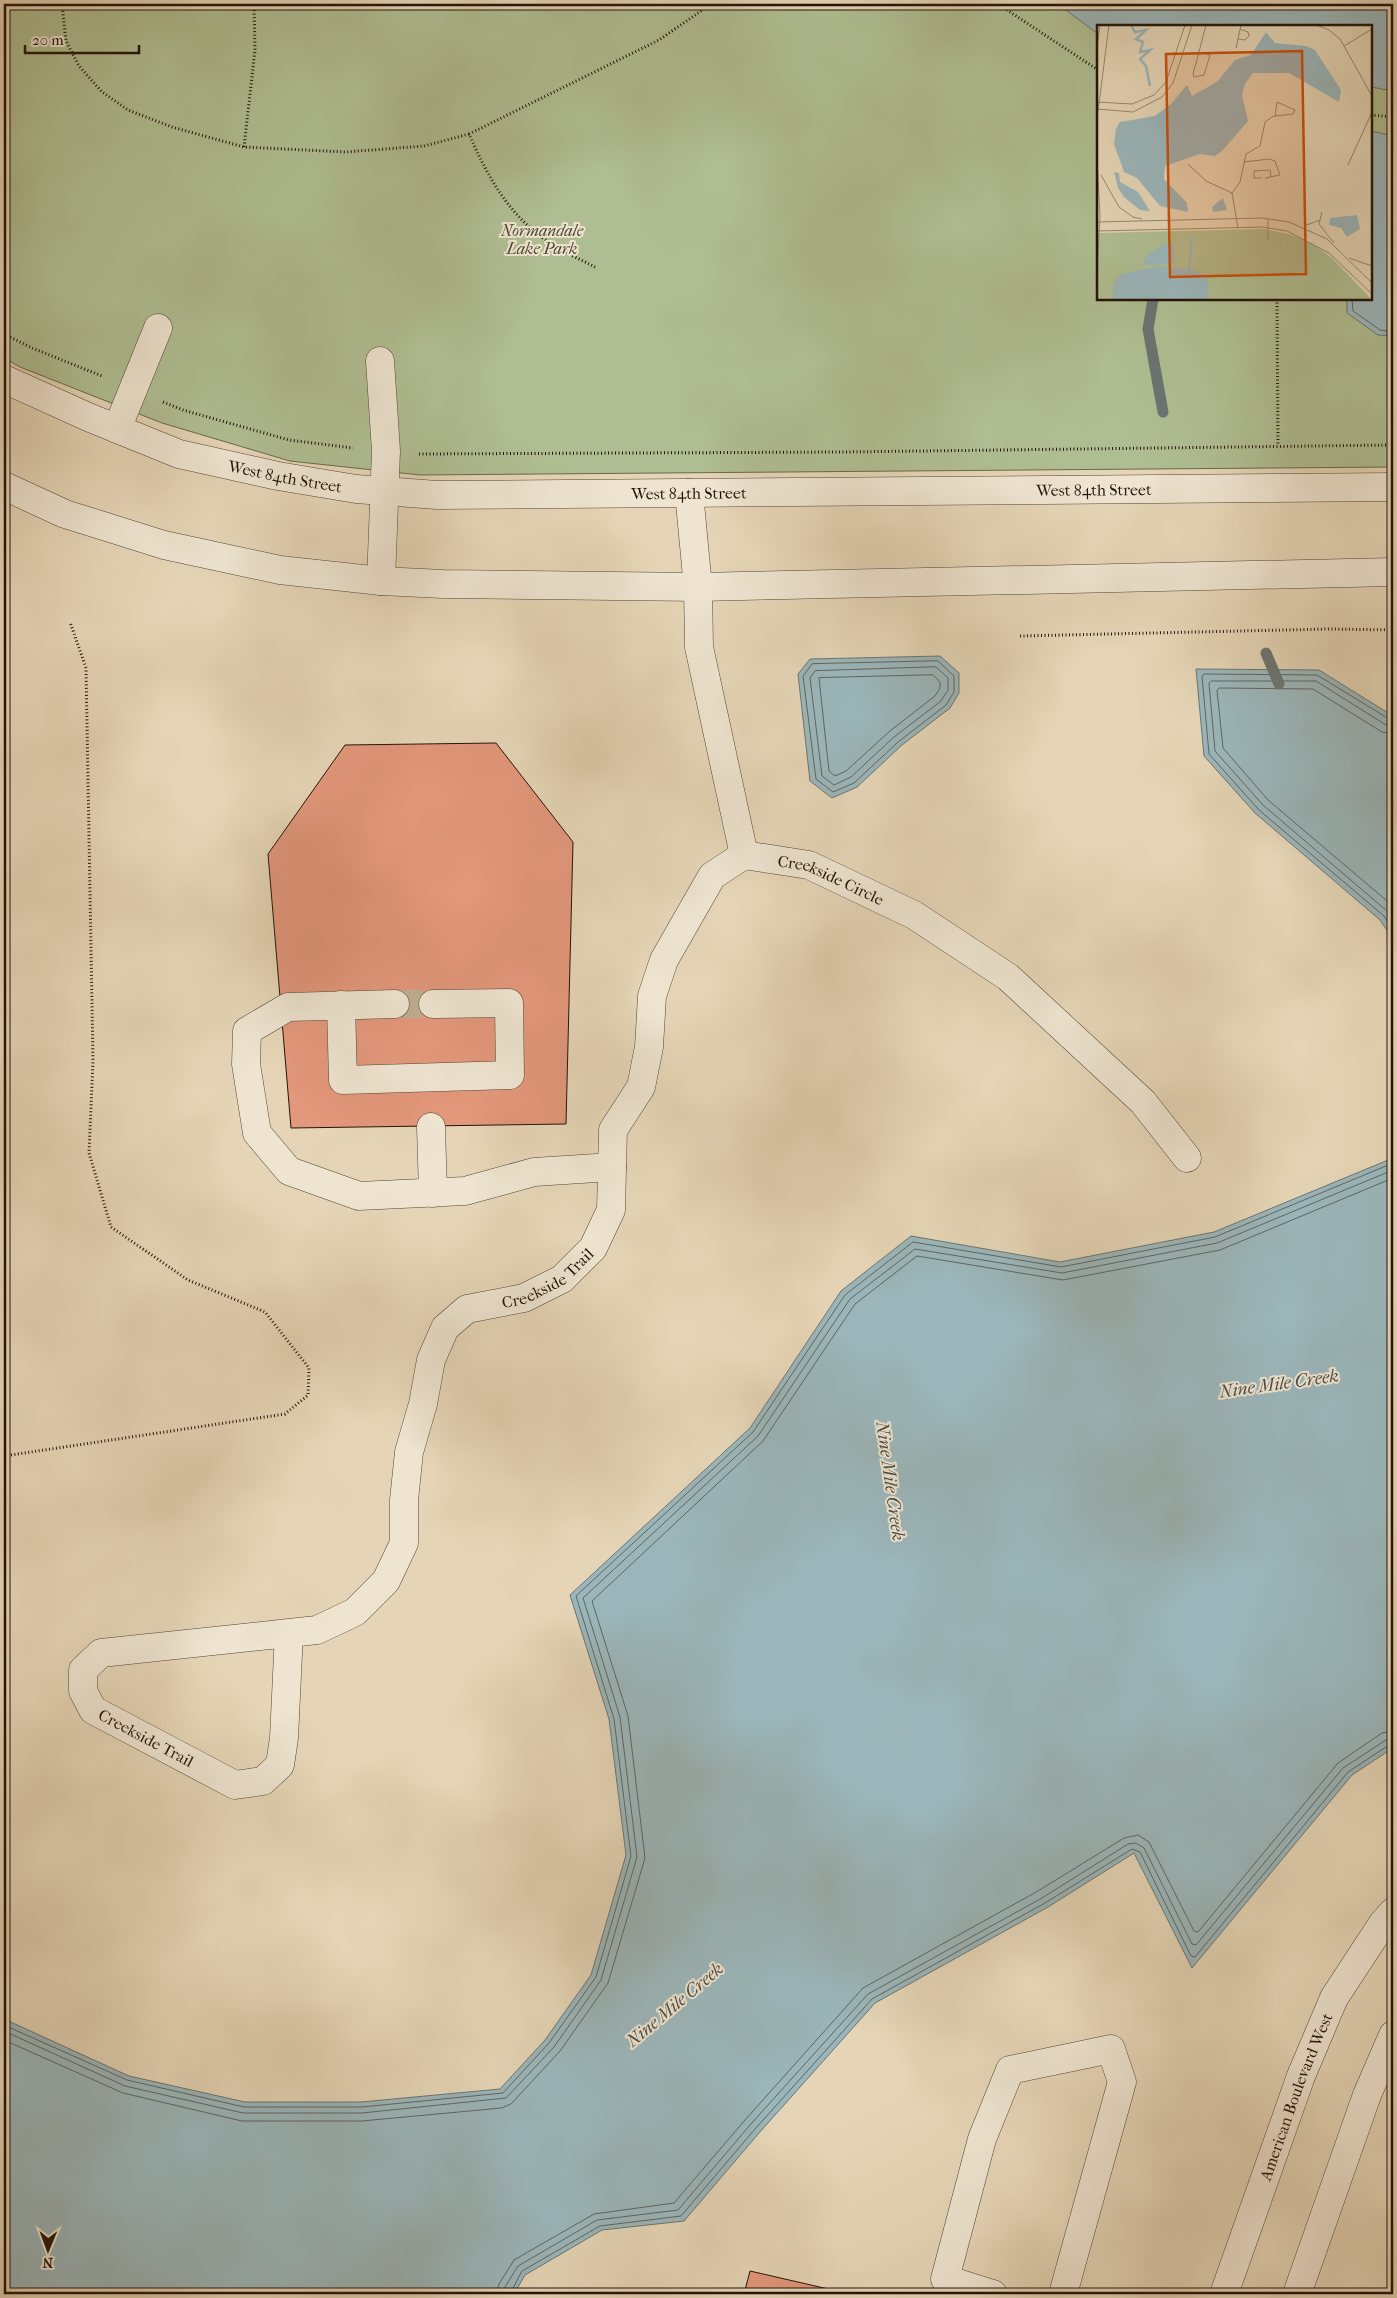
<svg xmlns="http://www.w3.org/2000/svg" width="1397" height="2298" viewBox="0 0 1397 2298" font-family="'IM FELL French Canon',serif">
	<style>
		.green { fill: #afbe92; stroke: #68694e; fill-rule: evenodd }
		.water { fill: #9bb6ba; stroke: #6b7573 }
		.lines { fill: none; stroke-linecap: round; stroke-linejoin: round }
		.shore { stroke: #5e6562; stroke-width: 1 }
		.stream { stroke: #6b7573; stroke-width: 11 }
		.building { fill: #e3977b; stroke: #221409 }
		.minor-tunnel { stroke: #beae93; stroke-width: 28; stroke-dasharray: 28 14; stroke-linecap: butt }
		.minor-casing { stroke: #534434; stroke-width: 29 }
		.path { stroke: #221409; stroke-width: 3; stroke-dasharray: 1 2.5; stroke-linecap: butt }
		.minor { stroke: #eee4d0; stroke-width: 28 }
		.labels { text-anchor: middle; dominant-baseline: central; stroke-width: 4; stroke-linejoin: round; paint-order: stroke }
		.park-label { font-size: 16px; font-style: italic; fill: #4c4732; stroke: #eee4d0 }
		.street-label { font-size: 16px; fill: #221409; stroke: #eee4d0 }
		.water-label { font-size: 18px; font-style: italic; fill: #4c4d47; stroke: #eee4d0 }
		.inset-river { fill: none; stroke: #9bb6ba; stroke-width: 2.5 }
		.inset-road { fill: none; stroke: #978871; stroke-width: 1 }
		.view { fill: #ca4f0c; fill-opacity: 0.15; stroke: #ca4f0c; stroke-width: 2.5 }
		.inset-edge { fill: none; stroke: #221409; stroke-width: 2.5 }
	</style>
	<rect width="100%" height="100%" fill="#e5d5b6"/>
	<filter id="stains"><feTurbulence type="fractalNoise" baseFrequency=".004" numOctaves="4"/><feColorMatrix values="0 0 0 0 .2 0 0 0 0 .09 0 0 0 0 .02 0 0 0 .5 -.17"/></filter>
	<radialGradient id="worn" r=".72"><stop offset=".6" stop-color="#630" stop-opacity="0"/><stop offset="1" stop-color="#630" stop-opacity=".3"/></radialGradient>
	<path class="green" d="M 4,4 L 1393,4 L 1393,467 L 420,475 L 290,461 L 162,423 L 20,367 L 4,358 ZM 1098,26 L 1371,26 L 1371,299 L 1098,299 Z"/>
	<g class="water">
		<polygon points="1058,4 1393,4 1393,91 1371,87 1371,26 1098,26 1098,34"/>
		<polygon points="1371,131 1393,136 1393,336 1378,335 1347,313 1347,299 1371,299"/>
		<polygon points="940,656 959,673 959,693 950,708 902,745 857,787 832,798 810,781 798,674 810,659"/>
		<polygon points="1196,669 1319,670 1393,716 1393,939 1380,920 1255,813 1204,756"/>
		<polygon points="1393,1158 1393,1748 1352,1775 1192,1968 1134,1853 1048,1907 875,2003 759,2133 684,2221 602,2230 525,2275 514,2294 4,2294 4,2019 129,2076 245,2102 361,2102 500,2089 545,2040 591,1975 626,1855 609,1719 570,1595 750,1428 841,1291 911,1236 1060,1262 1214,1232"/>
	</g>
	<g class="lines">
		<g class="shore">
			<polyline points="1352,299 1353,311 1380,330 1393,332"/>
			<polygon points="938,661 954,676 954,692 946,705 898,742 854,783 833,792 816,779 803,676 812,664"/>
			<polygon points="936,667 948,678 948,690 941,701 894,737 851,777 834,785 822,776 810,678 815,671"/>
			<polygon points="933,675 940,682 940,688 935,696 890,731 846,771 835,776 829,771 819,678"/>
			<polyline points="1393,720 1389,719 1317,675 1204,674 1202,676 1209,754 1259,810 1384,916 1393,930"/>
			<polyline points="1393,726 1386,725 1316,681 1211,681 1209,683 1215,751 1263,805 1387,911 1393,919"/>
			<polyline points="1393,734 1382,732 1313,689 1219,688 1217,690 1223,748 1268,800 1393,906"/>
			<polyline points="4,2025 127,2080 244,2107 362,2107 503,2093 549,2043 596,1977 631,1856 614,1719 576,1596 753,1432 845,1295 913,1242 1061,1267 1215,1237 1393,1163"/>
			<polyline points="4,2031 125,2086 243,2113 362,2113 506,2098 554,2047 601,1980 637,1857 620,1717 583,1598 758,1436 850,1299 915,1249 1062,1273 1217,1243 1393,1170"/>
			<polyline points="4,2040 123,2093 242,2121 362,2121 501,2108 511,2104 560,2051 608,1983 645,1858 628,1716 592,1601 763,1441 855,1304 917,1256 1063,1280 1220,1250 1393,1178"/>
			<polyline points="496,2294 499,2284 514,2260 594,2214 674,2203 745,2120 863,1988 1038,1891 1124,1838 1138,1835 1149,1842 1194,1931 1198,1932 1338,1763 1382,1733 1393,1731"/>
			<polyline points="504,2294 505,2287 518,2266 597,2220 678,2210 750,2125 868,1994 1042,1898 1128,1844 1136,1843 1144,1848 1192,1944 1196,1945 1343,1768 1386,1740 1393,1738"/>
			<polyline points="510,2294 522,2271 600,2226 681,2216 755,2129 872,1999 1045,1903 1132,1849 1140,1852 1191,1956 1195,1957 1348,1772 1389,1745 1393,1744"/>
		</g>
		<g class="stream">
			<polyline points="1153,299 1148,329 1163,412"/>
			<polyline points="1266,653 1279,684"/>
		</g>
	</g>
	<g class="building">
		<polygon points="496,743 573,842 566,1124 291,1128 268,854 345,745"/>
		<polygon points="750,2271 850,2294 744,2294"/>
	</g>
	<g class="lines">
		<polyline class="minor-tunnel" points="395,1004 433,1004"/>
		<defs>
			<g id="minor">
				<polyline points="380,361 386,451 381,581"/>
				<path id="s1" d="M 4,379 L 88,417 L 179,454 L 278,476 L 356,489 L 437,495 L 1393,487"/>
				<polyline points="117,429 158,328"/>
				<polyline points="4,486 65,514 164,545 280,570 381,581 443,584 698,587 1393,572"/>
				<polyline points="689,493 698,587 699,647 744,855"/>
				<path id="s2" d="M 744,855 L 809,865 L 914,915 L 1008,977 L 1143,1102 L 1187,1158"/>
				<polyline points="395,1004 288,1007 247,1031 246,1064 257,1133 289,1171 359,1196 465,1191 534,1172 612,1167"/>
				<polyline points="341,1005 343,1080 510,1075 509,1003 433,1004"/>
				<polyline points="431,1127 433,1193"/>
				<path id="s3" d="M 289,1633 L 284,1738 L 280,1765 L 263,1781 L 235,1785 L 93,1710 L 83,1691 L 83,1670 L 101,1653 L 289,1633 L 317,1630 L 355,1612 L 386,1581 L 404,1543 L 404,1500 L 409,1452 L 423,1404 L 431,1360 L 445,1328 L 467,1309 L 524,1298 L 562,1279 L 593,1248 L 611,1210 L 613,1130 L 641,1087 L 649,1047 L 652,996 L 664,960 L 712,876 L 744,855"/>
				<polyline points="993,2294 945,2279 982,2139 1010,2070 1111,2049 1122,2082 1063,2294"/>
				<path id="s4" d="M 1224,2294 L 1301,2076 L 1334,1998 L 1383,1923 L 1393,1912"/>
				<polyline points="1297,2294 1367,2095 1393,2035"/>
			</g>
		</defs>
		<use href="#minor" class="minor-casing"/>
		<g class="path">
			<path d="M 62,4 L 66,41 L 79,66 L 102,92 L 128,110 L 172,127 L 244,147 L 346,152 L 424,146 L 469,134 C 488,177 508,214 547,241 C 562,252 580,259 595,267"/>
			<polyline points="998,4 1098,70"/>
			<polyline points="1371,115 1393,117"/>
			<polyline points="469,134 659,40 711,4"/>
			<polyline points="244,147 255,50 254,4"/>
			<polyline points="1277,299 1278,446"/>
			<polyline points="4,334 32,348 102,376"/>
			<polyline points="163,402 183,410 289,440 353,448"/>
			<polyline points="419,454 842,452 1393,445"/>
			<polyline points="1020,636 1329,629 1393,630"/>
			<polyline points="4,1456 285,1414 308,1395 309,1368 265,1312 188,1280 111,1227 89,1153 93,1061 86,668 70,622"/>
		</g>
		<use href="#minor" class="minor"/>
	</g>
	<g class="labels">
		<g class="park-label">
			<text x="542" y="230">Normandale<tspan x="542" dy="18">Lake Park</tspan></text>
		</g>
		<g class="street-label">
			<text stroke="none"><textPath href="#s1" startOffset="299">West 84th Street</textPath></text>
			<text stroke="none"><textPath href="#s1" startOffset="1109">West 84th Street</textPath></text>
			<text stroke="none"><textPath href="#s1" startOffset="704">West 84th Street</textPath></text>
			<text stroke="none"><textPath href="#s2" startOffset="91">Creekside Circle</textPath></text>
			<text stroke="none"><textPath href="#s3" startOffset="1095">Creekside Trail</textPath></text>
			<text transform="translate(146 1738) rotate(28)">Creekside Trail</text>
			<text stroke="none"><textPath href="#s4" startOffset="210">American Boulevard West</textPath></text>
		</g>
		<g class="water-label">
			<text transform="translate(1279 1384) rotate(-8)">Nine Mile Creek</text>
			<text transform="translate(890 1481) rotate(82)">Nine Mile Creek</text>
			<text transform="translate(675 2005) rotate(-40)">Nine Mile Creek</text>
		</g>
	</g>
	<g transform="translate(1097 25)">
		<rect width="275" height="275" fill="#e5d5b6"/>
		<path d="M 167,204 L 192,209 L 216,219 L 235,233 L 275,275 L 0,275 L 0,208 Z" fill="#afbe92"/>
		<path d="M 169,7 L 178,18 L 209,21 L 218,25 L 244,65 L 242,77 L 192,48 L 156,48 L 148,59 L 145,70 L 151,96 L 125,126 L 118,131 L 103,129 L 68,141 L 67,154 L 90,178 L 91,187 L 63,181 L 40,153 L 27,147 L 17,119 L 19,104 L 23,97 L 58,91 L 74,79 L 90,60 L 95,71 L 120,57 L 138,35 L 154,30 ZM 17,147 L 22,148 L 23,157 L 41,167 L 53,186 L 43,185 L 27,172 L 21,163 ZM 126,173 L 130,185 L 116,187 L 115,182 ZM 260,190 L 263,204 L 250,212 L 244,203 L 232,200 L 233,193 ZM 68,219 L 77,221 L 77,239 L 45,240 L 50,230 ZM 62,241 L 98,245 L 111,254 L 111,275 L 15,275 L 17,258 L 24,249 Z" fill="#9bb6ba"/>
		<path class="inset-river" d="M 34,0 L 38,7 L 49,5 L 39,14 L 46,17 L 43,27 L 53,25 L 43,34 L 49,41 L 53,61M 92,245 L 95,211"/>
		<path class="inset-road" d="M 219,0 L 232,5 L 243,14 L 275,71M 141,14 L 148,15 L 152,11 L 151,7 L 143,4M 247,21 L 275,4M 0,22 L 3,0M 139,23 L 144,0M 102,27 L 113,30 L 107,50 L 97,52 L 96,49 L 102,27 L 109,0M 0,77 L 35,79 L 57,70 L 69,57 L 88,0M 0,84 L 36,87 L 65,72 L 76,58 L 95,0M 0,94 L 12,0M 0,131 L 3,192 L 0,246M 147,137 L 172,134 L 178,136 L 183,150 L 168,153M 91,139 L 109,156 L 135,168M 251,140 L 275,87M 4,150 L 22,182 L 36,192 L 45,194M 165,153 L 157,153 L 157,146 L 173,145 L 174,152M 135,168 L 143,157 L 149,129 L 163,121 L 168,97 L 175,92 L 178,91 L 196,89 L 198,85 L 180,77 L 178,91M 135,168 L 141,203M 225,187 L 222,199 L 237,218M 171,194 L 171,215M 0,197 L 165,193 L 192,197 L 230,214 L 275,258M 207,201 L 223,195M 0,206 L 165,202 L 190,206 L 232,228 L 275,269M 252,233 L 275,241"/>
		<path class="view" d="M 205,26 L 209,249 L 73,252 L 69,29 Z"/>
		<rect width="275" height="275" class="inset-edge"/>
	</g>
	<rect width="1397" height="2298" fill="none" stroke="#e5d5b6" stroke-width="20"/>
	<rect x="5" y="5" width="1387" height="2288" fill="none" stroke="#221409" stroke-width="2.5"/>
	<rect x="10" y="10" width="1377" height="2278" fill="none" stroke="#221409"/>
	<g transform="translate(48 2250) rotate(181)" stroke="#eee4d0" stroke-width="4" paint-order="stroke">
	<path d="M0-4L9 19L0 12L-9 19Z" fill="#221409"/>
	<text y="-8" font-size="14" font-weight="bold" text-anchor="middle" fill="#221409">N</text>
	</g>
	<path d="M25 45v8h114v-8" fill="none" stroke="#221409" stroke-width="2.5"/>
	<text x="32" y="45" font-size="15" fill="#221409" stroke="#eee4d0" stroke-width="4" paint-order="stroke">20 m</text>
	<rect width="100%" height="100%" filter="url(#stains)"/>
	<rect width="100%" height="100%" fill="url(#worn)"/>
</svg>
